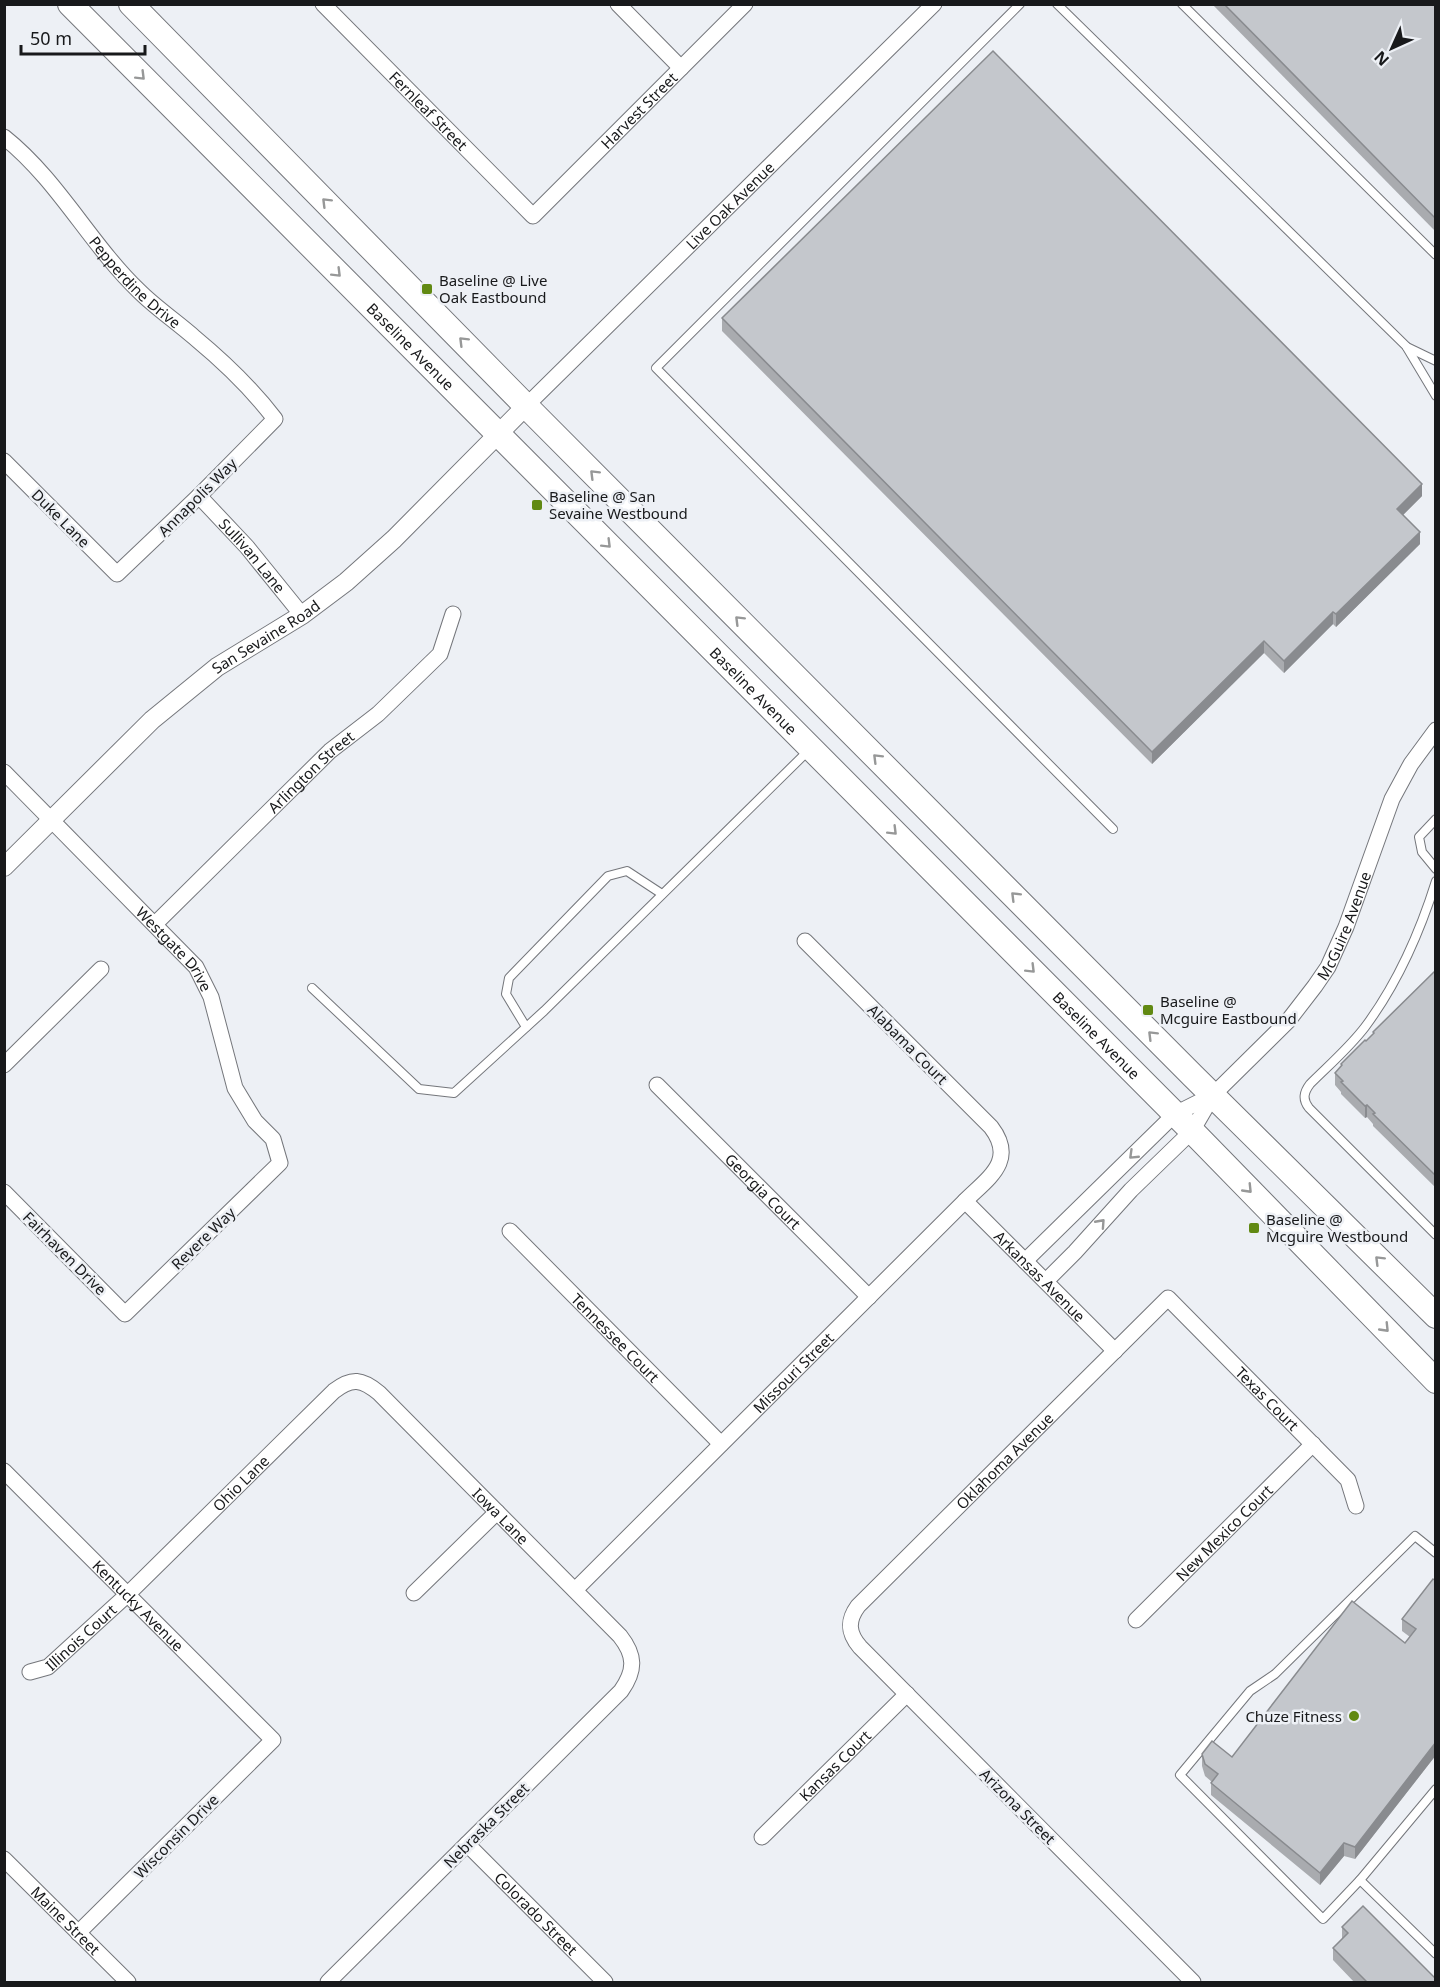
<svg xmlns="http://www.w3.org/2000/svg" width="1440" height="1987" viewBox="0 0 1440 1987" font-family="'Noto Sans',sans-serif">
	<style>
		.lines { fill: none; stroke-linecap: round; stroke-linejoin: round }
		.service-casing { stroke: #74767b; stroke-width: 10 }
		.minor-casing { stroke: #74767b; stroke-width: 17 }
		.tertiary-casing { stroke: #74767b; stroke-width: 20 }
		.primary-casing { stroke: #74767b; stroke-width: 26 }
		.service { stroke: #fff; stroke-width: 8 }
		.minor { stroke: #fff; stroke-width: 15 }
		.tertiary { stroke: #fff; stroke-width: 18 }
		.primary { stroke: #fff; stroke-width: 24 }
		.wall { fill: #a9abaf }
		.shaded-wall { fill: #898b8f }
		.building { fill: #c4c7cc; stroke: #898b8f; stroke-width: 1.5 }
		.oneway { stroke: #979898 }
		.poi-dot { fill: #618912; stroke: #edf0f5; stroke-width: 2 }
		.labels { text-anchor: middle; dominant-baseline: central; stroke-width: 5; stroke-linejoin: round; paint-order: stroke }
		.street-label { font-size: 15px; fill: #18191b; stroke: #edf0f5 }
		.poi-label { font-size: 15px; fill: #18191b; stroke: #edf0f5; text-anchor: start }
	</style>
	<rect width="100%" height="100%" fill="#edf0f5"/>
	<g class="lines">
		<defs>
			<g id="service">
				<polyline points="1020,4 656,368 1113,829"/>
				<polyline points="1057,4 1406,346 1436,396"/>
				<polyline points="1182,4 1436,255"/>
				<polyline points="1407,347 1436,361"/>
				<polyline points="1436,819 1419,837 1422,852 1436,869"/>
				<path d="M 1436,881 C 1420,932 1397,984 1365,1027 C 1349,1048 1328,1066 1310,1084 C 1304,1092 1302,1099 1309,1108 L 1436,1235"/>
				<polyline points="312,988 419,1089 454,1093 544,1011 809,750"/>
				<polyline points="526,1027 506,994 509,978 608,876 627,871 662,894"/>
				<polyline points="1436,1553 1415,1536 1275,1674 1250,1691 1180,1775 1323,1919 1360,1880 1436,1789"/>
				<polyline points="1360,1880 1436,1954"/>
			</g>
			<g id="minor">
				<path id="s1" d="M 323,4 L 533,216 L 745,4"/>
				<polyline points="618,4 681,68"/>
				<path id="s2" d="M 4,137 C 58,180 90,244 139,291 C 156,308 177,322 195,338 C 224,362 252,389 275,419 L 199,496 L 117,574 L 4,461"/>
				<path id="s3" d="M 526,406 L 934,4"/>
				<path id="s4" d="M 199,496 L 247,547 L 302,615"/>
				<path id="s5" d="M 4,772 L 196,967 L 211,997 L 235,1088 L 255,1121 L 273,1139 L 280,1163 L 125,1314 L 4,1192"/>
				<path id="s6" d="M 155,924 L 330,751 L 378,714 L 440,654 L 453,614"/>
				<polyline points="4,1065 101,969"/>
				<path id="s7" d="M 657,1085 L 869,1297"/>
				<path id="s8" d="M 965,1201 L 1115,1351"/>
				<path id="s9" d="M 510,1231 L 721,1444"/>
				<polyline points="1025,1261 1175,1114 1213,1095"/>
				<path id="s10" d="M 1046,1281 L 1075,1252 L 1131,1190 L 1192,1131 L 1213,1095 L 1288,1021 L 1315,986 L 1328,967 L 1346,927 L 1392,799 L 1411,764 L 1436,730"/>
				<path id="s11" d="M 4,1471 L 273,1740 L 78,1933"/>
				<path id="s12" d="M 575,1590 L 965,1201 C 988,1178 1017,1161 991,1127 L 805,941"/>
				<polyline points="414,1593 497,1512"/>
				<path id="s13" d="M 1136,1620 L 1313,1444"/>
				<path id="s14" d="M 30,1672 L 48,1667 L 128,1594 L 334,1391 C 352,1377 362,1379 379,1393 L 620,1636 C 635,1655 636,1670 621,1691 L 328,1982"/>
				<path id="s15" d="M 762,1837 L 907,1694"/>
				<path id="s16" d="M 467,1844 L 605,1982"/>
				<path id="s17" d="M 4,1859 L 128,1982"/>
				<path id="s18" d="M 1193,1982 L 860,1647 C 848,1633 847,1621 858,1606 L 1168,1298 L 1348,1480 L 1356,1506"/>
			</g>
			<g id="tertiary">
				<path id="s19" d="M 4,867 L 152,720 L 217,667 L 302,615 L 346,582 L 394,539 L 526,406"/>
			</g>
			<g id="primary">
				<path id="s20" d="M 70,4 L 1192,1131 L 1436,1381"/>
				<polyline points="131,4 526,406 1193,1076 1436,1316"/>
			</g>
		</defs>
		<use href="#service" class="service-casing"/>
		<use href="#minor" class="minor-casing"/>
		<use href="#tertiary" class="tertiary-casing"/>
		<use href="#primary" class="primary-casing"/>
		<use href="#service" class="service"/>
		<use href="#minor" class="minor"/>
		<use href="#tertiary" class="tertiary"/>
		<use href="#primary" class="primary"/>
	</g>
	<g class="wall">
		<polygon points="1212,4 1436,4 1436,232"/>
		<polygon points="722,318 1422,496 1403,515 1420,544 1336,627 1333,624 1284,673 1264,653 1152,764 722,331"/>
		<polygon points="1436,970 1436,1188 1373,1126 1373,1124 1367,1117 1365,1118 1341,1094 1341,1092 1335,1085 1335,1073 1341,1067 1341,1064 1366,1041 1373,1034 1373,1032"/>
		<polygon points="1436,1581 1436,1755 1355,1859 1344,1856 1320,1885 1211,1795 1211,1783 1212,1782 1205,1776 1202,1766 1202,1754 1232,1757 1405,1643 1410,1637 1402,1631 1402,1619"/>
		<polygon points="1342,1927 1436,1983 1355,1983 1333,1960 1333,1948 1342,1939"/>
	</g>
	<g class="shaded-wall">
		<polygon points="1422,484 1422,496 1397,521 1397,509"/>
		<polygon points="1420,532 1420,544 1336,627 1336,614"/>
		<polygon points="1333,612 1333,624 1284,673 1284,661"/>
		<polygon points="1264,641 1264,653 1152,764 1152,752"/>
		<polygon points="1367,1105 1367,1117 1365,1118 1365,1106"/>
		<polygon points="1436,1742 1436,1755 1355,1859 1355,1847"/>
		<polygon points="1344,1843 1344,1856 1320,1885 1320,1873"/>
	</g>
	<g class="building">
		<polygon points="1224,4 1436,4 1436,219"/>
		<polygon points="993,51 1422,484 1397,509 1420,532 1336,614 1333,612 1284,661 1264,641 1152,752 722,318"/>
		<polygon points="1436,970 1436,1176 1373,1114 1375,1113 1367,1105 1365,1106 1341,1082 1343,1081 1335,1073 1342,1065 1341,1064 1365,1040 1366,1041 1374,1033 1373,1032"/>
		<polygon points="1433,1579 1436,1581 1436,1742 1355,1847 1344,1843 1320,1873 1211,1783 1218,1774 1205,1764 1202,1754 1212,1741 1232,1757 1352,1601 1405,1643 1416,1629 1402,1619"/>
		<polygon points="1363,1906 1436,1979 1436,1983 1368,1983 1333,1948 1348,1933 1342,1927"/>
	</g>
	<defs><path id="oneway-chevron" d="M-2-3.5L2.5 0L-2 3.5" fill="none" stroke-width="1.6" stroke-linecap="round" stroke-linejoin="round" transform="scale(1.5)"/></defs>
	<g class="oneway">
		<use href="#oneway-chevron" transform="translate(141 76) rotate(45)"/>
		<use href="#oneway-chevron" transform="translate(326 202) rotate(-135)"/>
		<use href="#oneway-chevron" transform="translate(337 273) rotate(45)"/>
		<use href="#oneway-chevron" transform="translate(463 341) rotate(-135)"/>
		<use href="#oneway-chevron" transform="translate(594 474) rotate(-135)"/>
		<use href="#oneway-chevron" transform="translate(607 544) rotate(45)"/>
		<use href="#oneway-chevron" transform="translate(739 620) rotate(-135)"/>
		<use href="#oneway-chevron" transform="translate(877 758) rotate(-135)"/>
		<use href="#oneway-chevron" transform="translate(893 831) rotate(45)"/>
		<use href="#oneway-chevron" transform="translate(1015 896) rotate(-135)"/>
		<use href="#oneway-chevron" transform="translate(1031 969) rotate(45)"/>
		<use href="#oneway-chevron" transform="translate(1152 1035) rotate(-135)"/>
		<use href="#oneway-chevron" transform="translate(1133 1155) rotate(136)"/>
		<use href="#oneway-chevron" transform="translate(1248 1189) rotate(46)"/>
		<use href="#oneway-chevron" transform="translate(1101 1223) rotate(-48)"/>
		<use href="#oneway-chevron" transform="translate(1379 1260) rotate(-135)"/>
		<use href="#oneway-chevron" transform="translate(1385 1328) rotate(46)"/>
	</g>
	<g class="poi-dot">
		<rect x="421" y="283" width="12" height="12" rx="3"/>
		<rect x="531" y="499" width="12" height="12" rx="3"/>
		<rect x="1142" y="1004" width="12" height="12" rx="3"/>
		<rect x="1248" y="1222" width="12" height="12" rx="3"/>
		<circle cx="1354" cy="1716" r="6"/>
	</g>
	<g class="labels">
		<g class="street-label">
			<text stroke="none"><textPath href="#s1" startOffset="150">Fernleaf Street</textPath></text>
			<text stroke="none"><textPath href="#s1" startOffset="448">Harvest Street</textPath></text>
			<text stroke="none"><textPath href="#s3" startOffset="286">Live Oak Avenue</textPath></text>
			<text stroke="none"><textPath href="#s2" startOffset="196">Pepperdine Drive</textPath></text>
			<text stroke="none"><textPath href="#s20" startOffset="483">Baseline Avenue</textPath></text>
			<text transform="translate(197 497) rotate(-45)">Annapolis Way</text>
			<text transform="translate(61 518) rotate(45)">Duke Lane</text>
			<text stroke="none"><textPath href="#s4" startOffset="80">Sullivan Lane</textPath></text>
			<text stroke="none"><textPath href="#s19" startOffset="350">San Sevaine Road</textPath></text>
			<text stroke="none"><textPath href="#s20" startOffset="969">Baseline Avenue</textPath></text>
			<text stroke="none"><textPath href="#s6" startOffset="218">Arlington Street</textPath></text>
			<text stroke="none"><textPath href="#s10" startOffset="468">McGuire Avenue</textPath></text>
			<text stroke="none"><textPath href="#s5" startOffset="246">Westgate Drive</textPath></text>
			<text stroke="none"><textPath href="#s20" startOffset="1455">Baseline Avenue</textPath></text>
			<text transform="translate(908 1044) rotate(45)">Alabama Court</text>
			<text stroke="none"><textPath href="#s7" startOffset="150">Georgia Court</textPath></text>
			<text transform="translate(203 1238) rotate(-44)">Revere Way</text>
			<text transform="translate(65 1253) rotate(45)">Fairhaven Drive</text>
			<text stroke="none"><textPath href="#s8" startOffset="106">Arkansas Avenue</textPath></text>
			<text stroke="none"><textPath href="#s9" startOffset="150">Tennessee Court</textPath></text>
			<text stroke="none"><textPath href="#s12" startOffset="308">Missouri Street</textPath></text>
			<text stroke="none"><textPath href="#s18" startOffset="1096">Texas Court</textPath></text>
			<text stroke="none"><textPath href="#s18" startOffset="724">Oklahoma Avenue</textPath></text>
			<text stroke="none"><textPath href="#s14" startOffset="285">Ohio Lane</textPath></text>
			<text stroke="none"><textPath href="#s14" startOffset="640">Iowa Lane</textPath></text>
			<text stroke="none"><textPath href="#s13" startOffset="124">New Mexico Court</textPath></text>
			<text stroke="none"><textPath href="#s11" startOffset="190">Kentucky Avenue</textPath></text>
			<text stroke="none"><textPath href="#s14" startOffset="63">Illinois Court</textPath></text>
			<text stroke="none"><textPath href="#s15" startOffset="102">Kansas Court</textPath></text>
			<text transform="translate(1018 1806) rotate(45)">Arizona Street</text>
			<text transform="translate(486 1825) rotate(-45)">Nebraska Street</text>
			<text transform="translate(176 1836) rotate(-45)">Wisconsin Drive</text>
			<text stroke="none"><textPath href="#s16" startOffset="98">Colorado Street</textPath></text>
			<text stroke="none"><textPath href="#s17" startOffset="87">Maine Street</textPath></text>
		</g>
		<g class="poi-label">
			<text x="439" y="280">Baseline @ Live<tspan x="439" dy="17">Oak Eastbound</tspan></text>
			<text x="549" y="496">Baseline @ San<tspan x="549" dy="17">Sevaine Westbound</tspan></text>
			<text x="1160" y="1001">Baseline @<tspan x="1160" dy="17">Mcguire Eastbound</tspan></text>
			<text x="1266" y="1219">Baseline @<tspan x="1266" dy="17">Mcguire Westbound</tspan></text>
			<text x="1342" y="1716" text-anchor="end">Chuze Fitness</text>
		</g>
	</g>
	<rect width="1440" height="1987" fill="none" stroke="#18191b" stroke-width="12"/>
	<g transform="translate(1392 48) rotate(225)" stroke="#edf0f5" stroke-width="4.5" paint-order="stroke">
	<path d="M0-4.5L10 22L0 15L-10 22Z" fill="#18191b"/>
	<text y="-9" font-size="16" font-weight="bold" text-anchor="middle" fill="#18191b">N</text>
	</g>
	<path d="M21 45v9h124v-9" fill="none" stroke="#18191b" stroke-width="3"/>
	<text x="30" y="45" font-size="18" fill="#18191b" stroke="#edf0f5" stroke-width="4.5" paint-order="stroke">50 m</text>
</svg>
